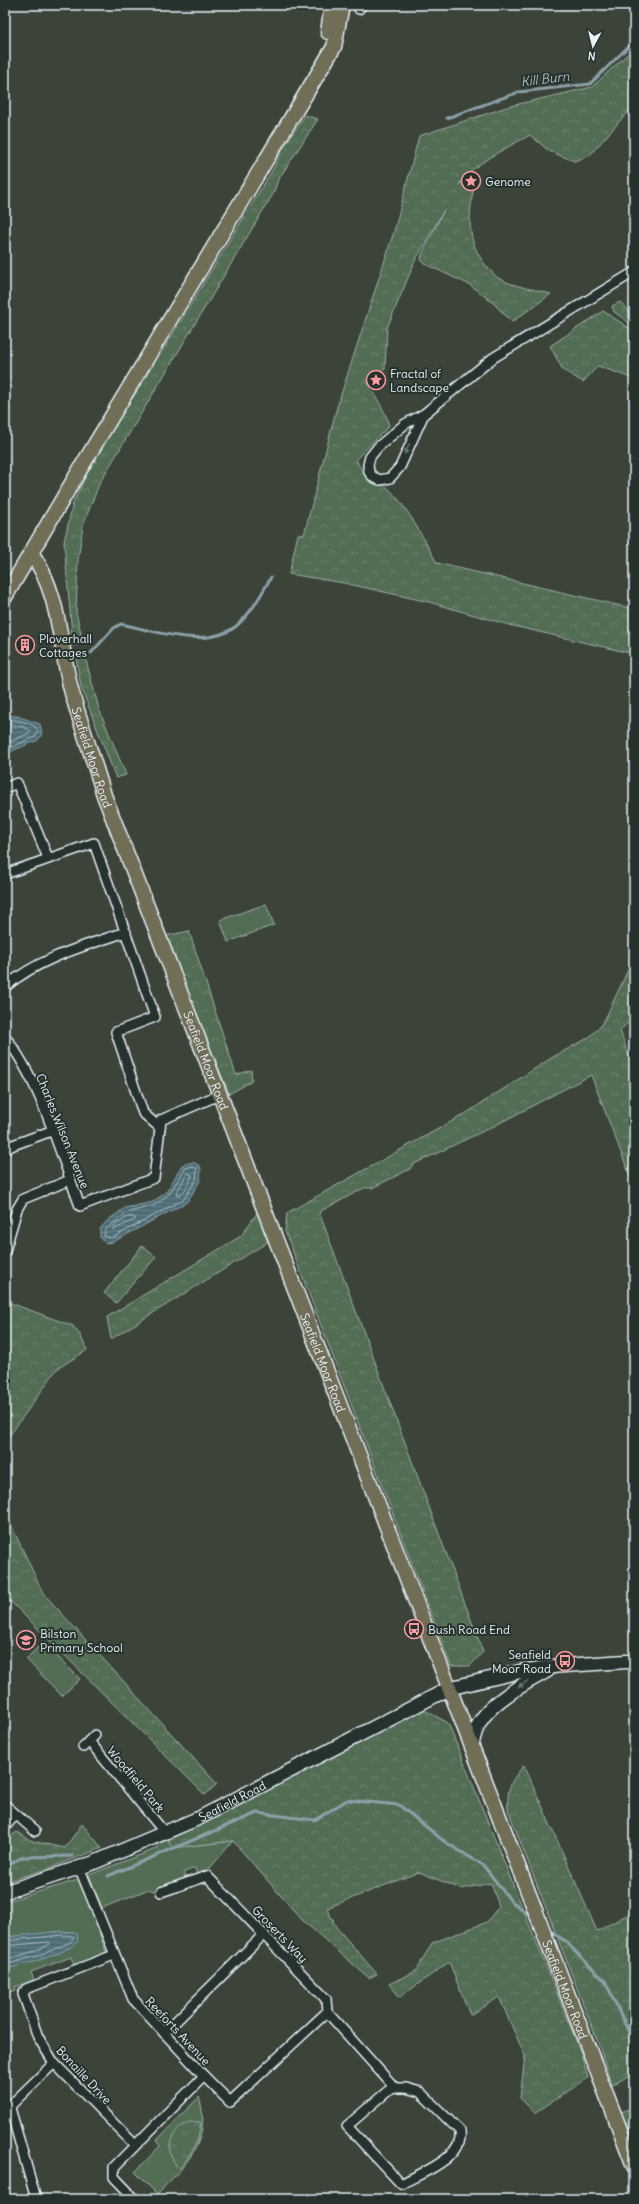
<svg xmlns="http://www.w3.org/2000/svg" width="639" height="2204" viewBox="0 0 639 2204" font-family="Delius,sans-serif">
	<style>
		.grass { fill: #526d54; stroke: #9dafa6 }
		.forest { fill: url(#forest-crowns); stroke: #9dafa6 }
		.park { fill: url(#park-tufts); stroke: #9dafa6 }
		.water { fill: url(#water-rules); stroke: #8ba1a9 }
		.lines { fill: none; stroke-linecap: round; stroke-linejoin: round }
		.shore { stroke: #aabcc3; stroke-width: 1 }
		.stream { stroke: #8ba1a9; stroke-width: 3 }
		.street-casing { stroke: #e8f1f8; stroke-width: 12 }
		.secondary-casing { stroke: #e8f1f8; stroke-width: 16 }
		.primary-casing { stroke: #e8f1f8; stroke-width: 17 }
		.street { stroke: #26332d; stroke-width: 9 }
		.secondary { stroke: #26332d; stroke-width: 13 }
		.primary { stroke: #716e59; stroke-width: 14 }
		.oneway { fill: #6a7674 }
		.labels { text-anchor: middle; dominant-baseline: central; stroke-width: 4; stroke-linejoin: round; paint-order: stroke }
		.poi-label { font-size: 12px; fill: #e8f1f8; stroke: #26332d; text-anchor: start }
		.street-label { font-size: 12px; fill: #e8f1f8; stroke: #26332d }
		.water-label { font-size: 13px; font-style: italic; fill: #aabcc3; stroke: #26332d }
	</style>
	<defs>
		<pattern id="forest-crowns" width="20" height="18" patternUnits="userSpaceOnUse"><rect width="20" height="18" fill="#526d54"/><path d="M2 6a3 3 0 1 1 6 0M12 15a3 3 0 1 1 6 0" fill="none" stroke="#6b826d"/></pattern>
		<pattern id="park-tufts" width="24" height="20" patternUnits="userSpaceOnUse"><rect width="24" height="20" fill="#526d54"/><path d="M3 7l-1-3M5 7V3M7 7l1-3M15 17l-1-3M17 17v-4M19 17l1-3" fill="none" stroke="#6b826d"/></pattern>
		<pattern id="water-rules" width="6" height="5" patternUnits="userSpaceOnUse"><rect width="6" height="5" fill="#4d6c74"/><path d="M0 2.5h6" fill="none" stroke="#678189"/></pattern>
	</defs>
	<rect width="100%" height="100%" fill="#3c443a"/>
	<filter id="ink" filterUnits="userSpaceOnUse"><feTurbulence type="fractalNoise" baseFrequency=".025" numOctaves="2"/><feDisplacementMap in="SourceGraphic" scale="8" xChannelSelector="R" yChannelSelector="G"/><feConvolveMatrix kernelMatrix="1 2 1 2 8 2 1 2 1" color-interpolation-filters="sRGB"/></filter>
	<g filter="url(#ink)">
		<g class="grass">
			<polygon points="266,904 274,925 228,942 220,920"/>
			<polygon points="43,1642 80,1679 62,1696 26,1659"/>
			<polygon points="168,1840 172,1848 233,1841 211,1867 197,1875 195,1868 184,1872 186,1879 153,1891 149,1889 102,1908 89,1875 158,1848 157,1844"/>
			<polygon points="81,1879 106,1952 104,1955 74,1965 71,1957 31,1972 34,1980 15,1987 16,1990 5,1993 5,1902"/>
			<path d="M 199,2097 C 213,2141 185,2166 157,2194 L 135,2172 L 160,2146 L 156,2141 Z"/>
		</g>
		<g class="forest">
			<path d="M 634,48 L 634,105 L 589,156 L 574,161 L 549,151 L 530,135 C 512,145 467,167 459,185 L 463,181 L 474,185 C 469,216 465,240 487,267 C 491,270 494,275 498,278 C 514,287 534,289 551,294 L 512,322 L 492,302 L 470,285 L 425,264 L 421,260 L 422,254 L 444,210 L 415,261 L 387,328 L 385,369 L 366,379 C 373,395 386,409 389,426 L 356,459 C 362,477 378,478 390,490 C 410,510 423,539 437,563 L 634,609 L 634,654 L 509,625 L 429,602 L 344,583 L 289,574 L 298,534 L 304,535 L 337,407 L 394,232 L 419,136 L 510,106 L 592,87 Z"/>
			<polygon points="305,115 318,119 278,180 273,194 100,482 83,525 78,560 76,612 81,633 80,644 73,646 64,542 73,503 94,459 174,332 273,169 284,147"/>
			<polygon points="620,302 634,315 634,326 614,312 612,306"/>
			<polygon points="603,311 634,331 634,379 598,366 583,382 563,370 550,346"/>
			<polygon points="84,653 99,709 126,775 116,778 81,687 76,657"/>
			<polygon points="189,931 236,1075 251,1070 252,1081 229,1094 165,936"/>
			<polygon points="634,957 634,1018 620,1030 634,1073 634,1186 591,1075 496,1125 412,1165 410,1169 372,1188 364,1188 319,1212 483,1652 470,1666 451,1666 285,1231 287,1213 465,1114 553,1057 588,1038 600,1027 607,1015"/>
			<polygon points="257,1213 268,1242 111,1339 107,1317 241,1236"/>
			<polygon points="5,1301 73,1326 80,1335 87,1350 57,1369 5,1442"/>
			<polygon points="5,1512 43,1593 217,1784 205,1795 5,1596"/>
			<polygon points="423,1709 448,1723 581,2053 588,2078 535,2113 520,2098 525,2056 499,1997 470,2015 449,1962 400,1997 389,1984 416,1971 432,1943 487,1922 499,1906 491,1883 461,1889 419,1872 327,1908 336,1927 377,1974 369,1978 302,1920 233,1841 172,1848 168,1840"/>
			<path d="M 524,1765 L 597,1931 L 634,1911 L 634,2072 L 612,2086 L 599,2045 L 508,1810 C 507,1788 510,1782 524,1765 Z"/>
			<polygon points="82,1824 102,1848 44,1870 5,1882 5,1840 17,1832 32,1841 65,1848"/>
			<polygon points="634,2107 634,2148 621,2112"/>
		</g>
		<g class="park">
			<polygon points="142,1246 156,1257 116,1303 104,1293"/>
			<path d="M 190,2122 L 201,2122 C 199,2142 192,2154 179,2169 C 163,2151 169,2131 190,2122 Z"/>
		</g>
		<g class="water">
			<polygon points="5,715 17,716 40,724 42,734 38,740 5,754"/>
			<polygon points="193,1162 200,1166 201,1171 200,1181 187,1202 113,1242 106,1243 100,1238 100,1229 108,1220 125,1208 153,1202 167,1191 182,1165"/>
			<path d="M 62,1931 L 74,1932 L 77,1934 L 78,1941 C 67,1954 23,1965 5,1969 L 5,1937 Z"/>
		</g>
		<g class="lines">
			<g class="shore">
				<path d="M 5,719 C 15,720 34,721 38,731 L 35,737 L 5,750"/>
				<polyline points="5,724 24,727 32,732 5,744"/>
				<polygon points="192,1166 197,1169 196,1180 184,1199 112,1238 104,1236 105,1230 126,1213 155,1205 170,1193 185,1169"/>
				<path d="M 188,1173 L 192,1175 C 190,1182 184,1195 177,1196 L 176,1194 Z"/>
				<polygon points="128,1217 134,1217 136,1219 113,1230 114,1226"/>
				<polyline points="5,1941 62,1935 72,1936 74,1938 71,1942 40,1955 5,1965"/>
				<polyline points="5,1946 48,1942 50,1944 38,1950 5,1960"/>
			</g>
			<g class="stream">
				<polyline points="447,118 519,92 590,84 634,41"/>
				<path d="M 91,653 L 114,628 L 121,624 C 154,631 206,649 235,627 C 251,614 261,595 271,577"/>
				<polyline points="5,1866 23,1857 72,1856"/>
				<polyline points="108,1876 257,1813 315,1820 347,1800 399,1805 445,1842 483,1865 511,1901 532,1917"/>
				<polyline points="547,1928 566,1942 605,1981 634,2043"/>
			</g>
			<defs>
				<g id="street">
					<polyline points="359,9 362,5"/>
					<polyline points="424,414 400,467 390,478 380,480 373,477 369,472 368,465 370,457 378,447 405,424 424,414 493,358 634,272"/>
					<polyline points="5,788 17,783 48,858"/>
					<polyline points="5,874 94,843 155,1017 116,1032 143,1113 160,1128"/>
					<path d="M 5,987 C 39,958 84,946 126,932"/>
					<path d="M 5,1037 C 40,1080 60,1153 80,1206 L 154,1178 L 161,1120 L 221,1094"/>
					<polyline points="5,1150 13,1145 51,1131"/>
					<polyline points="5,1239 8,1240 17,1209 23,1199 70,1180"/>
					<polyline points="5,1251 8,1240"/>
					<polyline points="89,1741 165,1833"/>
					<polyline points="83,1747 95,1735"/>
					<polyline points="5,1805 35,1831"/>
					<polyline points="5,1827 15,1815"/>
					<polyline points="79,1867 133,1999 204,2076 114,2167 114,2177 135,2199"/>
					<polyline points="161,1892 207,1876 326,1999 327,2012"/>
					<polyline points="114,1955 26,1989 23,1994 38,2037 54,2063 135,2145"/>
					<polyline points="327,2012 395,2088"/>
					<polyline points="164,2033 264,1934"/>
					<polyline points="204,2076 230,2102 327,2012"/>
					<path d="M 395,2088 L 406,2088 L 420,2092 L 460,2131 C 464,2158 421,2173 401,2184 L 347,2126 L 389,2090 Z"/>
					<polyline points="36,2199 10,2108 12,2104 54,2063"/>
				</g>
				<g id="secondary">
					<path d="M 472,1746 C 473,1740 474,1734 477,1728 C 486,1704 525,1683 547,1671"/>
					<path id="s1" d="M 5,1892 L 93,1863 L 199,1818 L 450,1688 L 518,1672 L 557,1666 L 634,1661"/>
				</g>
				<g id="primary">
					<polyline points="328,32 332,5"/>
					<path id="s2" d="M 32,554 C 61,595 59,647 72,693 C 82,728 94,761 104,795 L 634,2166"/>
					<polyline points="5,597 85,461 334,47 342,5"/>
				</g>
			</defs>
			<use href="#street" class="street-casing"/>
			<use href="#secondary" class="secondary-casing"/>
			<use href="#primary" class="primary-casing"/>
			<use href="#street" class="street"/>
			<use href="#secondary" class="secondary"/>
			<use href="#primary" class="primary"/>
		</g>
		<defs><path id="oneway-solid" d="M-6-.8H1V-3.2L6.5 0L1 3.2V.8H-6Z"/></defs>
		<g class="oneway">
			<use href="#oneway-solid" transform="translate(407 449) rotate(114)"/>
			<use href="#oneway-solid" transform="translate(523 1684) rotate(146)"/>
		</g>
	</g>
	<defs>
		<symbol id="sight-ring" viewBox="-11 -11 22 22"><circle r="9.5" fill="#26332d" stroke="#ff9aa2" stroke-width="1.5"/><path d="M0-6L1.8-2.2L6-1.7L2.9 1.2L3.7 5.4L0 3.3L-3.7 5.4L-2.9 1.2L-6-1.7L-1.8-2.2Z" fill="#ff9aa2"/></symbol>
		<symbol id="building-ring" viewBox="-11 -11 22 22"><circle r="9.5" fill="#26332d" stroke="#ff9aa2" stroke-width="1.5"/><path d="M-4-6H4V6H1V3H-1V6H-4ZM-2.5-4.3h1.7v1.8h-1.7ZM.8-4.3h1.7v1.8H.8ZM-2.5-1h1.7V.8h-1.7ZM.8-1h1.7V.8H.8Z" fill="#ff9aa2"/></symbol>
		<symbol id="bus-ring" viewBox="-11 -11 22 22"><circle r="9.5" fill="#26332d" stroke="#ff9aa2" stroke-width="1.5"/><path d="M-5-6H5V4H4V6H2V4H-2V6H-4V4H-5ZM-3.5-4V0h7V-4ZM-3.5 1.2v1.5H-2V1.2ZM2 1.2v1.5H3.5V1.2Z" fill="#ff9aa2"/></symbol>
		<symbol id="school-ring" viewBox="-11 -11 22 22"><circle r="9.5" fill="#26332d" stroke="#ff9aa2" stroke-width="1.5"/><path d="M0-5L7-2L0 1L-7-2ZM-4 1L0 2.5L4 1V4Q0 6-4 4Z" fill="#ff9aa2"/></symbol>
	</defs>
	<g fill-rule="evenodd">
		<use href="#sight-ring" x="460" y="170" width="22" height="22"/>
		<use href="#sight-ring" x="365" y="369" width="22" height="22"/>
		<use href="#building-ring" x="14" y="634" width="22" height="22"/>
		<use href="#bus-ring" x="403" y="1618" width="22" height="22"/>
		<use href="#school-ring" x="15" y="1629" width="22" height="22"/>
		<use href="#bus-ring" x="554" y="1650" width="22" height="22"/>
	</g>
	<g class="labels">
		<g class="poi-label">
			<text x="485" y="181">Genome</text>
			<text x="390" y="373">Fractal of<tspan x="390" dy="14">Landscape</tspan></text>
			<text x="39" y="638">Ploverhall<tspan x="39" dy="14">Cottages</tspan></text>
			<text x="428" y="1629">Bush Road End</text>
			<text x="40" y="1633">Bilston<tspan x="40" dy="14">Primary School</tspan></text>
			<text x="551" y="1654" text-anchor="end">Seafield<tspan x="551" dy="14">Moor Road</tspan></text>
		</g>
		<g class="street-label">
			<text stroke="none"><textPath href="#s2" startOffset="213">Seafield Moor Road</textPath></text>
			<text stroke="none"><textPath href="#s2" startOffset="537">Seafield Moor Road</textPath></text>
			<text transform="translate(63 1131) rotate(68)">Charles Wilson Avenue</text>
			<text stroke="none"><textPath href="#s2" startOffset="861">Seafield Moor Road</textPath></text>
			<text transform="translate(136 1779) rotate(50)">Woodfield Park</text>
			<text stroke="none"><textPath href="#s1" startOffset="245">Seafield Road</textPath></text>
			<text transform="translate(280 1934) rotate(46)">Groserts Way</text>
			<text stroke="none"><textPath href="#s2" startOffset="1533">Seafield Moor Road</textPath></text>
			<text transform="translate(178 2031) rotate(47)">Reeforts Avenue</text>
			<text transform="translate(84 2075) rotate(47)">Bonaille Drive</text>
		</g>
		<g class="water-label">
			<text transform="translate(545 79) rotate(-7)">Kill Burn</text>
		</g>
	</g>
	<rect width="639" height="2204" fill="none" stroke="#26332d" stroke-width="20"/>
	<rect x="10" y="10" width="619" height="2184" fill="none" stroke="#e8f1f8" stroke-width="1.5" filter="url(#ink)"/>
	<g transform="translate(593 46) rotate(187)" stroke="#26332d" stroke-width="3" paint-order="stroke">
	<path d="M0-3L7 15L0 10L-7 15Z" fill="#e8f1f8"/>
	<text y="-6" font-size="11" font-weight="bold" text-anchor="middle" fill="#e8f1f8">N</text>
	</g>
</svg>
